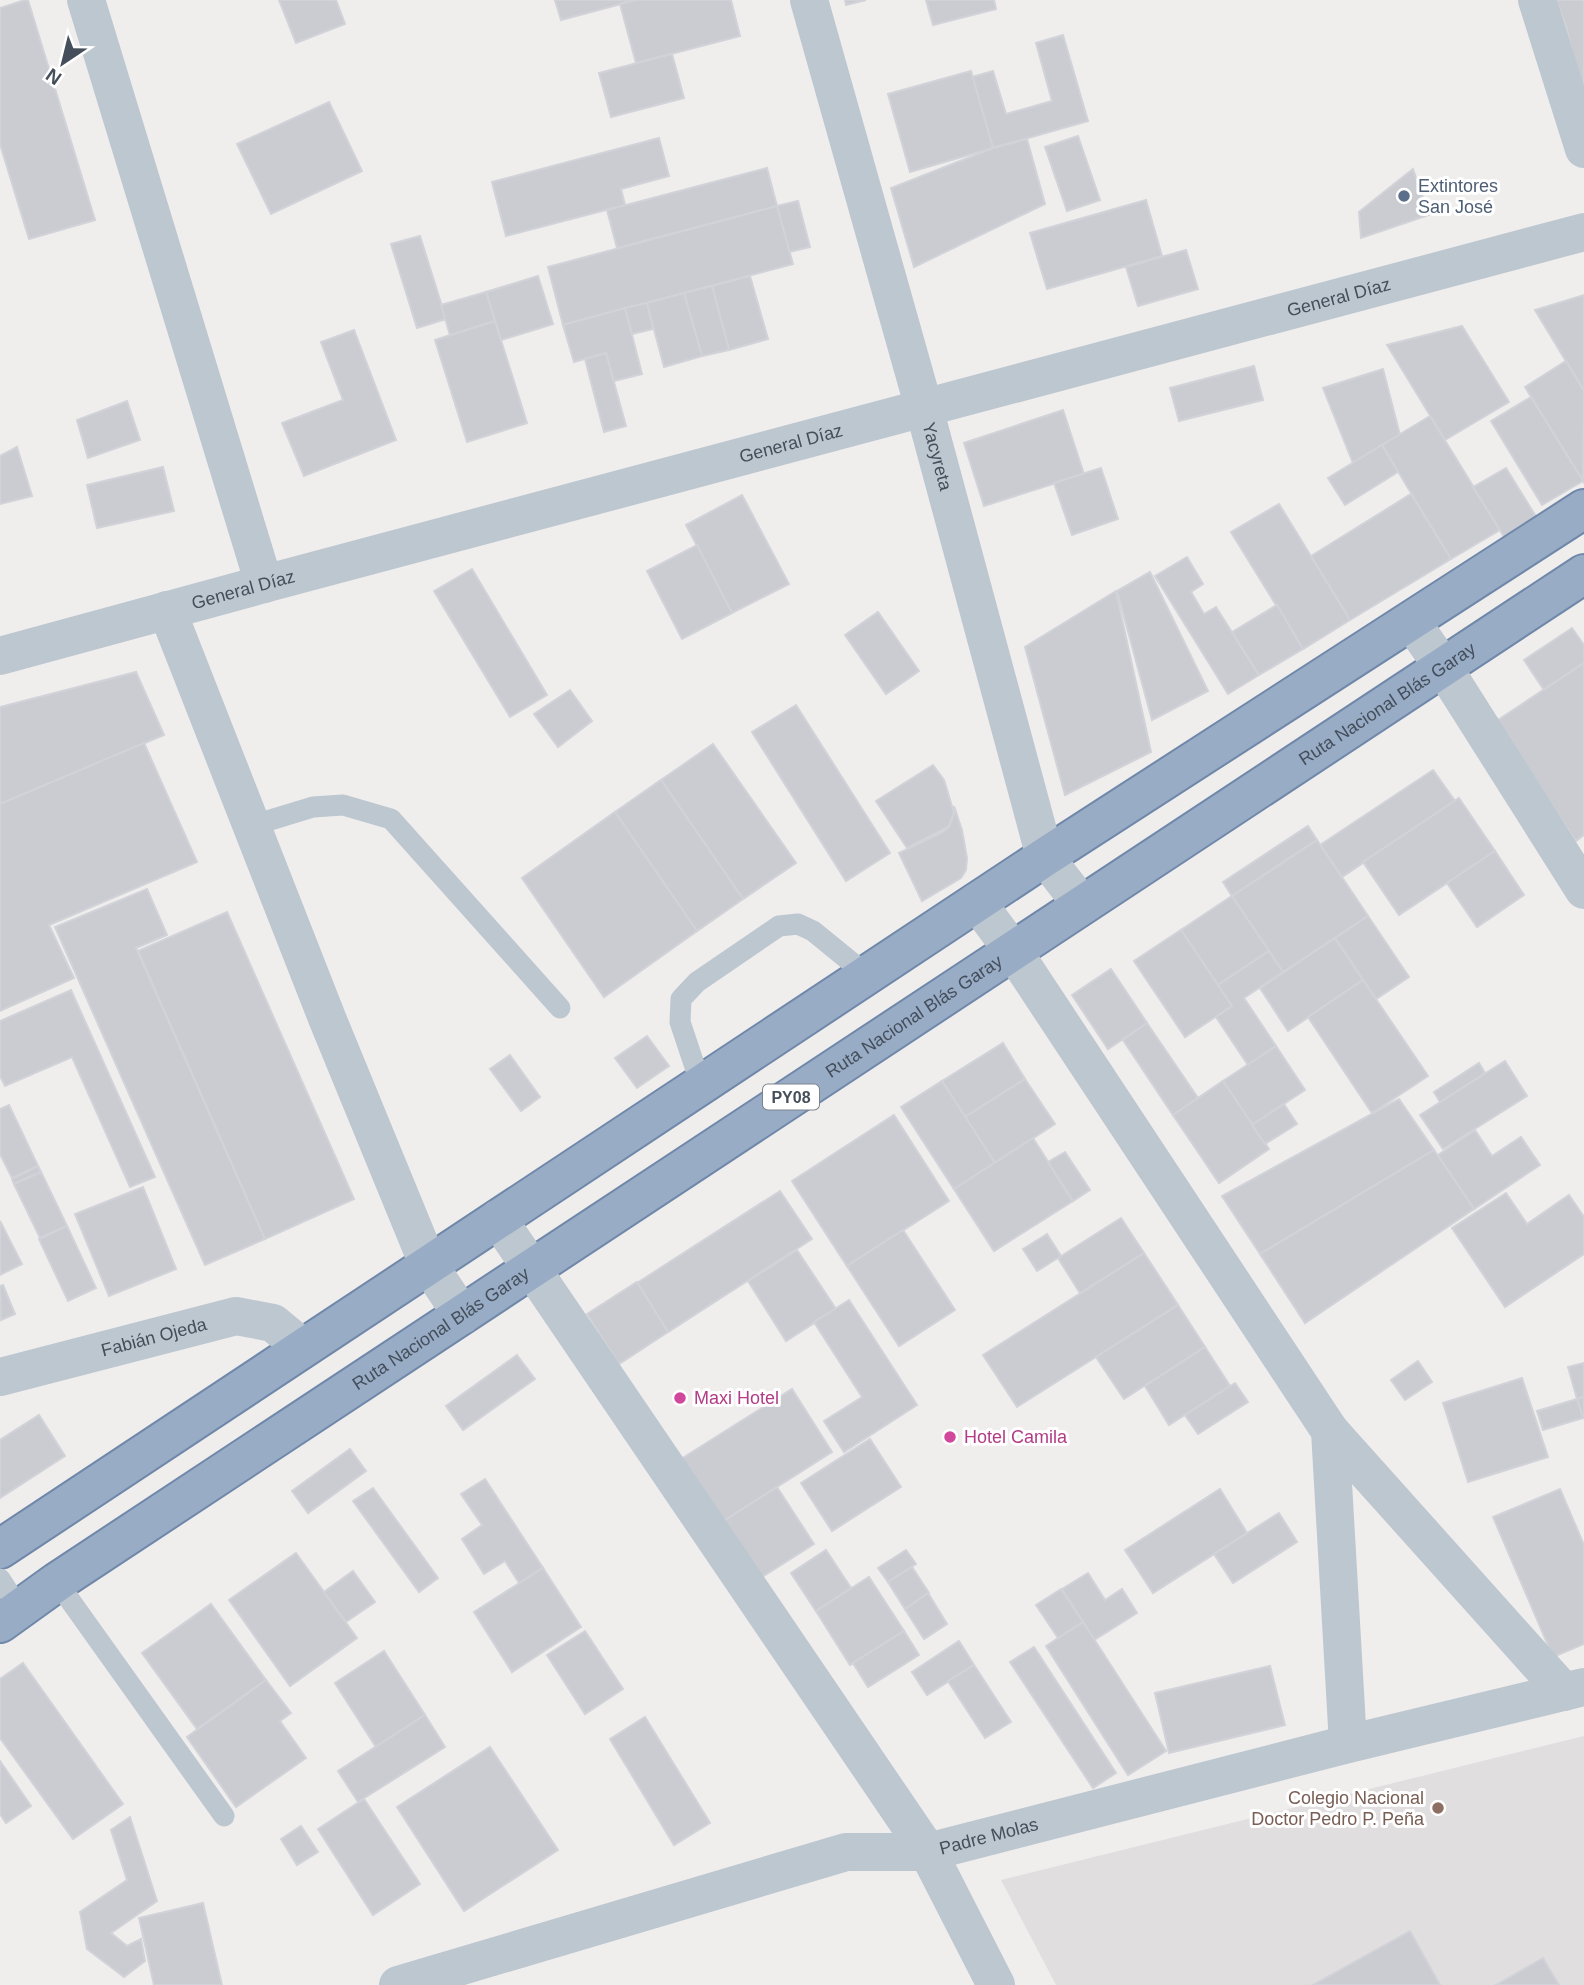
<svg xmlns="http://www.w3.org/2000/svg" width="1584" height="1985" viewBox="0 0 1584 1985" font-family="Helvetica,sans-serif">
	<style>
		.education { fill: #e1dedf }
		.building { fill: #caccd2; stroke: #d1d3d9; stroke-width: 2 }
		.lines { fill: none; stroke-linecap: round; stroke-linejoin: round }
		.trunk-casing { stroke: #6f88a9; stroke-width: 42 }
		.service { stroke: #bdc7d0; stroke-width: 21 }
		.minor { stroke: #bdc7d0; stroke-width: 38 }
		.trunk { stroke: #98acc6; stroke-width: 38 }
		.service-dot { fill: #5c6f8a; stroke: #fff; stroke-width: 2.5 }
		.hotel-dot { fill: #d1479c; stroke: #fff; stroke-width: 2.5 }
		.education-dot { fill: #8d6e63; stroke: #fff; stroke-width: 2.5 }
		.labels { text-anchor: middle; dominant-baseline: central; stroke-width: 6; stroke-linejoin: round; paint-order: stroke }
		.shield { fill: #fff; stroke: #7d848c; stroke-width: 2 }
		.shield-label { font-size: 16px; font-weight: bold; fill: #454f5b }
		.service-label { font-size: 18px; fill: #4e5e75; stroke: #fff; text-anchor: start }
		.street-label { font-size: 18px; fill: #454f5b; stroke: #fff }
		.hotel-label { font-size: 18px; fill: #b23c85; stroke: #fff; text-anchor: start }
		.education-label { font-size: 18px; fill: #785e54; stroke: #fff; text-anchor: end }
	</style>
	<rect width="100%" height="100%" fill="#f0eded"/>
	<polygon class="education" points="1584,1736 1584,1985 1056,1985 1001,1880"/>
	<g class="building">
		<polygon points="25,0 28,0 95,220 29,239 0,144 0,8"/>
		<polygon points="279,0 336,0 345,24 296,43"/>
		<polygon points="555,0 636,0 561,20"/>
		<polygon points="636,0 731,0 740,36 636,63 620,4"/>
		<polygon points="845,0 866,0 846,5"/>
		<polygon points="926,0 994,0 996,9 933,25"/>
		<polygon points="1556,0 1584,0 1584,99 1566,26"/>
		<polygon points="1063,35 1088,121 993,148 972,77 993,71 1006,114 1052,101 1036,43"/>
		<polygon points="672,54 684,98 611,117 599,73"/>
		<polygon points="971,71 993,148 910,172 888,94"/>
		<polygon points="329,102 362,171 271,214 237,144"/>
		<polygon points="1078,136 1100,200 1067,211 1045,147"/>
		<polygon points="659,138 669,176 621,189 625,205 506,236 492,182"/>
		<polygon points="1027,139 1045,204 914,267 891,188 993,148"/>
		<polygon points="767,168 777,206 617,248 607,210"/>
		<polygon points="1413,169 1429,215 1361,238 1359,212"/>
		<polygon points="1146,200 1162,256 1047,289 1030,233"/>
		<polygon points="798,201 810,247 789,252 777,206"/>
		<polygon points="777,206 793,264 563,325 548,267"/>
		<polygon points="420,236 446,319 417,328 391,244"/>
		<polygon points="1186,250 1198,289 1138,306 1126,267"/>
		<polygon points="538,276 553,324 501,340 486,292"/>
		<polygon points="750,276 768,339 729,350 712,286"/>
		<polygon points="712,286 729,350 702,356 684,293"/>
		<polygon points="486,292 495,321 450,335 441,305"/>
		<polygon points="684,293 702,356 664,367 647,303"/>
		<polygon points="1584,295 1584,391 1535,310"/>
		<polygon points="647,303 653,329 632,334 625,308"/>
		<polygon points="625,308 642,374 614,381 606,353 574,362 563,325"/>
		<polygon points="495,321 527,423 467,442 435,340"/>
		<polygon points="1462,326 1509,402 1445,440 1387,345"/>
		<polygon points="354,330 396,440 304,476 282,423 343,400 321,342"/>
		<polygon points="606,353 626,426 604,432 585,359"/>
		<polygon points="1566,361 1584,391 1583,481 1525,387"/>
		<polygon points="1254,366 1263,400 1179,421 1170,388"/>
		<polygon points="1383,369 1400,435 1353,463 1323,388"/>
		<polygon points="1531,397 1583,481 1542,505 1491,421"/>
		<polygon points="127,401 140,440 88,458 77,420"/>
		<polygon points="1063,410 1084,474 984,506 964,443"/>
		<polygon points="1430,416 1500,530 1451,559 1382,445"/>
		<polygon points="1382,445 1398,472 1345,505 1328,478"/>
		<polygon points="17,447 32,496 0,504 0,456"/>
		<polygon points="163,467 174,511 97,528 87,485"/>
		<polygon points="1101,468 1118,519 1072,535 1054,483"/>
		<polygon points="1506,468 1540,523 1508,543 1473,487"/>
		<polygon points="1411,494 1451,559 1350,620 1311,556"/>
		<polygon points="742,495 789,584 732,613 686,525"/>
		<polygon points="1279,504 1350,620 1303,649 1231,532"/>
		<polygon points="697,545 732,613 682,639 647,571"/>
		<polygon points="1187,557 1203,584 1191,592 1204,614 1216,607 1259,675 1228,694 1155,576"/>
		<polygon points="472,569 547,695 510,717 434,591"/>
		<polygon points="1150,572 1208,691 1152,720 1117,591"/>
		<polygon points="1116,591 1151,752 1065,795 1025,647"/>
		<polygon points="1277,605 1303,649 1259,675 1232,632"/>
		<polygon points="878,612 919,671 886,694 845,635"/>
		<polygon points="1572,628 1584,645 1584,663 1544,690 1524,660"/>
		<polygon points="1584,663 1584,835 1576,841 1495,722"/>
		<polygon points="136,672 164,735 0,804 0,707"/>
		<polygon points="570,690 592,721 558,747 534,714"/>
		<polygon points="796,705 890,853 846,881 752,732"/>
		<polygon points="144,743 197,862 49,925 74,978 0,1011 0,804"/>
		<polygon points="713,744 796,863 743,899 661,780"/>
		<polygon points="933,765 944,780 954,813 948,827 907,848 876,801"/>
		<polygon points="1433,770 1455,801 1342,877 1320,845"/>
		<polygon points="661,780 743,899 697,931 615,812"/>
		<polygon points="1459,798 1495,851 1399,915 1363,862"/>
		<polygon points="954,806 962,830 967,858 966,870 961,878 922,901 899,853 943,832 949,827 954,814"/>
		<polygon points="615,812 697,931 604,997 522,878"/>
		<polygon points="1308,826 1317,840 1232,896 1223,882"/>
		<polygon points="1317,840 1368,916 1283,972 1232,896"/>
		<polygon points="1495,851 1524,895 1477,927 1447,883"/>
		<polygon points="147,889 167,935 136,948 265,1239 205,1265 55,927"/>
		<polygon points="1232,896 1269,951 1218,985 1181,930"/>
		<polygon points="227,912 354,1199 265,1239 138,951"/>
		<polygon points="1368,916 1409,977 1376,999 1335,938"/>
		<polygon points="1181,930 1232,1006 1185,1037 1134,961"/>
		<polygon points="1335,938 1363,980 1288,1031 1260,988"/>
		<polygon points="1269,951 1283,972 1244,998 1276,1046 1248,1065 1216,1017 1232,1006 1218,985"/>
		<polygon points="1111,969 1147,1023 1108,1049 1072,995"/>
		<polygon points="1363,980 1428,1076 1372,1113 1308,1017"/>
		<polygon points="71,990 155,1177 130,1187 72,1057 5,1086 0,1076 0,1021"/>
		<polygon points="1147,1023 1198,1098 1173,1115 1123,1040"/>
		<polygon points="647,1036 669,1066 637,1088 615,1058"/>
		<polygon points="1003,1043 1025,1079 965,1117 942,1081"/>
		<polygon points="1276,1046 1305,1090 1252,1125 1223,1081"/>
		<polygon points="510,1055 540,1097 521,1111 490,1069"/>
		<polygon points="1505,1061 1527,1096 1443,1149 1420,1115"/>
		<polygon points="1479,1063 1485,1073 1440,1102 1434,1092"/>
		<polygon points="1025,1079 1055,1124 995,1163 965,1117"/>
		<polygon points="942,1081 995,1163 954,1189 901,1107"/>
		<polygon points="1223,1081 1269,1149 1219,1183 1173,1115"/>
		<polygon points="1399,1099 1434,1150 1260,1254 1222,1196"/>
		<polygon points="1284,1104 1297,1124 1265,1144 1252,1125"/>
		<polygon points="9,1105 38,1166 12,1178 0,1154 0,1109"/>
		<polygon points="894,1115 949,1201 847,1266 792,1181"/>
		<polygon points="1475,1130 1492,1156 1521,1137 1540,1165 1474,1209 1438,1155"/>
		<polygon points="1033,1138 1073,1201 994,1251 954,1189"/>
		<polygon points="1434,1150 1474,1209 1305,1323 1260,1254"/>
		<polygon points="1065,1152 1090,1190 1073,1201 1048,1162"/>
		<polygon points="38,1166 41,1172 14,1184 12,1179"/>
		<polygon points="41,1172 67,1226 40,1238 14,1184"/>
		<polygon points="143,1187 176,1269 109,1296 75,1214"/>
		<polygon points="780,1191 812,1239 668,1332 637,1283"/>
		<polygon points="1506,1193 1527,1224 1569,1195 1584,1217 1584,1254 1505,1307 1452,1228"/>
		<polygon points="1121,1218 1144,1253 1080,1293 1058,1258"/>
		<polygon points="0,1221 22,1264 0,1275"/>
		<polygon points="67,1226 96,1288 68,1301 39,1239"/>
		<polygon points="903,1230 955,1310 899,1346 847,1266"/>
		<polygon points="1047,1234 1061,1256 1037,1271 1023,1249"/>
		<polygon points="797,1250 836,1309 786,1341 748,1281"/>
		<polygon points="1144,1253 1178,1305 1017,1407 983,1355"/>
		<polygon points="637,1282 668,1332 619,1364 587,1314"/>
		<polygon points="3,1285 15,1314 1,1320 0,1286"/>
		<polygon points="849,1300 917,1405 844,1452 824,1421 862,1397 814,1322"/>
		<polygon points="1178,1305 1205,1347 1124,1399 1096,1357"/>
		<polygon points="1205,1347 1230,1386 1169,1425 1145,1386"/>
		<polygon points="517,1355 535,1379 463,1430 446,1406"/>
		<polygon points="1418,1361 1432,1382 1405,1400 1391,1380"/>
		<polygon points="1584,1363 1584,1397 1577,1399 1568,1367"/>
		<polygon points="1522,1378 1548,1457 1468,1482 1443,1403"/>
		<polygon points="1235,1383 1248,1402 1198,1434 1185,1415"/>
		<polygon points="792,1389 832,1452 722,1522 681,1459"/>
		<polygon points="1584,1397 1584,1418 1583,1418 1577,1399"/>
		<polygon points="1577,1399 1583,1418 1543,1430 1537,1411"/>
		<polygon points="39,1415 65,1456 0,1498 0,1440"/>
		<polygon points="870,1439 901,1487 832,1531 801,1483"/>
		<polygon points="350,1449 366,1471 308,1513 292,1491"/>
		<polygon points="485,1479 543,1568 519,1583 505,1561 484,1574 462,1539 482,1525 461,1494"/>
		<polygon points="777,1487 814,1544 759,1579 722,1522"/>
		<polygon points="373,1488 438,1578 419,1592 353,1501"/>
		<polygon points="1220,1489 1247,1533 1153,1593 1125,1550"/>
		<polygon points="1560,1489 1584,1545 1584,1644 1553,1657 1493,1517"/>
		<polygon points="1279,1513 1297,1542 1233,1583 1214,1554"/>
		<polygon points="826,1550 851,1588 816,1611 791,1573"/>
		<polygon points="906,1550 916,1564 888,1582 878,1568"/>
		<polygon points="296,1553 357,1638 290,1686 229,1600"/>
		<polygon points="912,1567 929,1593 905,1609 888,1582"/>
		<polygon points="543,1568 581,1627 512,1672 474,1612"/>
		<polygon points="353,1571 375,1602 346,1622 324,1592"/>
		<polygon points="1088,1573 1105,1600 1122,1589 1137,1613 1094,1640 1062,1589"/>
		<polygon points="869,1577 904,1631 850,1665 816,1611"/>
		<polygon points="1061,1589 1083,1622 1058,1638 1036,1605"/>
		<polygon points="928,1593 947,1624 924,1639 905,1609"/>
		<polygon points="211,1604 266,1680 197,1729 142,1653"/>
		<polygon points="1083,1622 1166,1751 1128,1775 1046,1646"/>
		<polygon points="585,1631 623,1689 585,1714 547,1655"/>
		<polygon points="904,1631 919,1655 868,1687 853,1663"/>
		<polygon points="959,1641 974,1665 927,1695 912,1672"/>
		<polygon points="1034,1647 1116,1773 1093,1788 1010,1662"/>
		<polygon points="384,1651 425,1715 376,1747 335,1683"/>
		<polygon points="23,1663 123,1804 73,1839 0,1738 0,1679"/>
		<polygon points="974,1665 1011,1722 985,1738 948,1681"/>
		<polygon points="1270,1666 1285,1725 1169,1753 1155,1693"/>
		<polygon points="266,1680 291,1713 280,1721 306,1758 236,1807 187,1737"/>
		<polygon points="425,1715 445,1747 358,1802 338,1771"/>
		<polygon points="645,1717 710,1823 674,1845 610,1739"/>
		<polygon points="490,1747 558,1850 464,1911 397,1807"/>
		<polygon points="0,1761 31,1806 6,1823 0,1814"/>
		<polygon points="364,1799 420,1884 373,1915 318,1829"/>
		<polygon points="130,1817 157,1901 111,1933 127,1946 141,1939 145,1961 124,1977 87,1949 80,1912 127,1880 111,1830"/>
		<polygon points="301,1826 318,1852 297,1865 281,1839"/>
		<polygon points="203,1903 222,1985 154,1985 139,1918"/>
		<polygon points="1410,1931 1440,1985 1313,1985"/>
		<polygon points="1543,1958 1559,1985 1496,1985"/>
	</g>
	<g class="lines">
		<defs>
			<g id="trunk">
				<polyline points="0,1549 1045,857 1584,509"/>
				<path id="s5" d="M 0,1623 L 57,1582 L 1584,574"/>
			</g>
		</defs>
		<use href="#trunk" class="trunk-casing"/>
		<g class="service">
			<polyline points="251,826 313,807 343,805 391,819 560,1008"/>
			<polyline points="701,1085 680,1022 681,999 697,982 779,926 798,924 813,931 867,975"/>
			<polyline points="0,1579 20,1610"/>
			<polyline points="57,1582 224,1816"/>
		</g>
		<g class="minor">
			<polyline points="86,0 264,584"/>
			<path id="s1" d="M 809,0 L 924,408 L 1045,857 L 1082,905"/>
			<polyline points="1537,0 1584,149"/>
			<polyline points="167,610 327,1018 428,1264 462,1315"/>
			<polyline points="1411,621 1443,667 1584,890"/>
			<path id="s2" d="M 0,656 L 264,584 L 1584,232"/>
			<polyline points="977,902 1013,951 1330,1431 1348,1744"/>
			<polyline points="498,1219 928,1852 996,1985"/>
			<path id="s3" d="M 0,1377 L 236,1316 L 273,1323 L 302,1347"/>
			<polyline points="1330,1431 1564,1692"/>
			<path id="s4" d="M 398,1985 L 846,1852 L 928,1852 L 1348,1744 L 1584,1687"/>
		</g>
		<use href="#trunk" class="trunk"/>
	</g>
	<circle class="service-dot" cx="1404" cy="196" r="7"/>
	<g class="hotel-dot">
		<circle cx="680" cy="1398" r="7"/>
		<circle cx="950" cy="1437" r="7"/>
	</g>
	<circle class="education-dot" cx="1438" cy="1808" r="7"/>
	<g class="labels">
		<rect class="shield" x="763" y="1084.5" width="56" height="25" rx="5"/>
		<g class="shield-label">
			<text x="791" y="1097">PY08</text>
		</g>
		<g class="service-label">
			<text x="1418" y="186">Extintores<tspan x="1418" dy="21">San José</tspan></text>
		</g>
		<g class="street-label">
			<text stroke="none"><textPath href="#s2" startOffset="1386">General Díaz</textPath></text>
			<text stroke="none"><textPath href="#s2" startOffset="819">General Díaz</textPath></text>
			<text stroke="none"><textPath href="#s1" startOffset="474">Yacyreta</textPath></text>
			<text stroke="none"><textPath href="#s2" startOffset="252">General Díaz</textPath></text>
			<text stroke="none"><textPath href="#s5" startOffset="1664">Ruta Nacional Blás Garay</textPath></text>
			<text stroke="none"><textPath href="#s5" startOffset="1097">Ruta Nacional Blás Garay</textPath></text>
			<text stroke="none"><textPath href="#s5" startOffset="530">Ruta Nacional Blás Garay</textPath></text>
			<text stroke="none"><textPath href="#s3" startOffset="159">Fabián Ojeda</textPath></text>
			<text stroke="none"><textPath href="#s4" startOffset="612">Padre Molas</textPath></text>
		</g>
		<g class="hotel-label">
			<text x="694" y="1398">Maxi Hotel</text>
			<text x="964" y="1437">Hotel Camila</text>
		</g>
		<g class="education-label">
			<text x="1424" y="1798">Colegio Nacional<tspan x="1424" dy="21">Doctor Pedro P. Peña</tspan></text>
		</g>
	</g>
	<g transform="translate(63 63) rotate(215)" stroke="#ffffff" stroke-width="5" paint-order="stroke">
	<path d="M0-5L12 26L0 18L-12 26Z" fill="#454f5b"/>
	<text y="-10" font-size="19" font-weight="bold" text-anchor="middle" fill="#454f5b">N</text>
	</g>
</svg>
